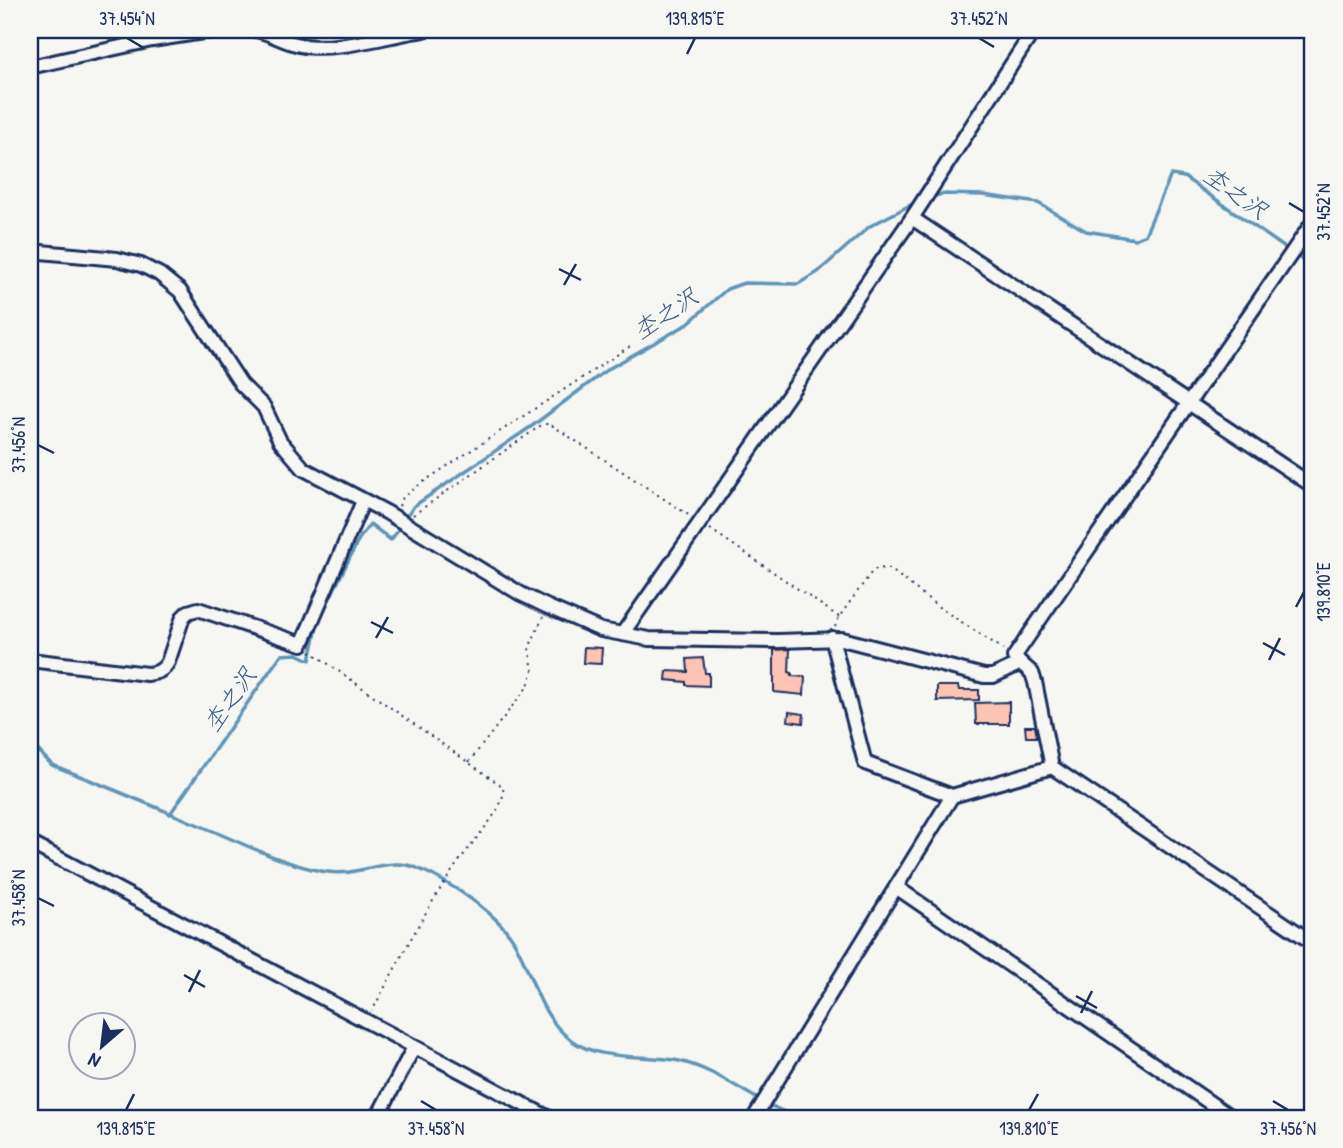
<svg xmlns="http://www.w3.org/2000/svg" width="1343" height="1148" viewBox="0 0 1343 1148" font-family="'Patrick Hand','Klee One',sans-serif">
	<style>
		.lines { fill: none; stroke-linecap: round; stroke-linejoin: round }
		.stream { stroke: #6195b6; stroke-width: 3.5 }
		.building { fill: #fdc3b3; stroke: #1b2f5e; stroke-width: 2 }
		.street-casing { stroke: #1b2f5e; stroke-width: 18 }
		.path { stroke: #1b2f5e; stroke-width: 2; stroke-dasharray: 2 5; stroke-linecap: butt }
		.street { stroke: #f6f6f2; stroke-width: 12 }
		.ticks { fill: none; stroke: #1b2f5e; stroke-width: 2.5 }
		.labels { text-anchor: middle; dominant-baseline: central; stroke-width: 5; stroke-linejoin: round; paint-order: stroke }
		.water-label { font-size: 24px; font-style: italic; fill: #385a82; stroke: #f6f6f2 }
		.neatline { fill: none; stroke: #1b2f5e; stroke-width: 2.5 }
		.ticks-label { font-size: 18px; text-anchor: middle; fill: #1b2f5e }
	</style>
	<rect width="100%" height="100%" fill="#f6f6f2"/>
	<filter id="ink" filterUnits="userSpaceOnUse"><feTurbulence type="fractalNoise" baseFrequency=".0143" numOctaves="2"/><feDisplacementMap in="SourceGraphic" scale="14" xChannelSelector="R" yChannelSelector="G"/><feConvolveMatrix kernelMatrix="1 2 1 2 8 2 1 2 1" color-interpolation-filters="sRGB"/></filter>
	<g filter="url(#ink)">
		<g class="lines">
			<g class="stream">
				<polyline points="932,197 942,194 983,195 1038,203 1086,231 1135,239 1145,235 1171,175 1184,177 1288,250"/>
				<polyline points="1295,255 1313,267"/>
				<path d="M 30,742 L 52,765 C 106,786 160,809 213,831 C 245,845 279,861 312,869 C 327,873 345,874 360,870 C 379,866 398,860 417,868 C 448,881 500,914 516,945 C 534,978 539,1016 571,1040 C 600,1062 645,1054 679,1061 C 707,1067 735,1086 760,1100"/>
				<polyline points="170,814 281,655 297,654 310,660 318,622 359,539 370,524 391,540 414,506 532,426 608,369 686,325 727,289 744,283 798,284 818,272 870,226 918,201"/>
				<polyline points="767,1104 798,1118"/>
			</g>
		</g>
		<g class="building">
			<polygon points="584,647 602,648 601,664 583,663"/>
			<polygon points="790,649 789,672 792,673 792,676 805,677 804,695 774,692 774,650"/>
			<polygon points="703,658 705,673 709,673 709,686 686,685 686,682 666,680 667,671 688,672 687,659"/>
			<polygon points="937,686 958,686 959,690 979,690 979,700 937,701"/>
			<polygon points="1009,702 1009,724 976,724 975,703"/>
			<polygon points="789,712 804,714 803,723 788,721"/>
			<polygon points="1025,726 1035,726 1037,737 1026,737"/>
		</g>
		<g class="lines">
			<defs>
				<g id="street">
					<path d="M 255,30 C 272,33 280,40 296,44 C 331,54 387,35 424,30"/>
					<polyline points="30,67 152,40 216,30"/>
					<polyline points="912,218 1313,486"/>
					<polyline points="1313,222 1014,657 1032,673 1035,682 1052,767 1313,943"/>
					<polyline points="30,251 117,259 141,265 159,274 180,291 241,384 264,407 280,441 304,469 386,512 521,594 548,607 601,630 649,639 778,641 842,639 984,676 993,676 1021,663"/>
					<polyline points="623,633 912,218 1034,30"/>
					<polyline points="832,638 865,763 952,796 1052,767"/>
					<path d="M 30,660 L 147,674 C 157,673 163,671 168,662 L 183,617 L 188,612 L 198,609 L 302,644 L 363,501"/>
					<polyline points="30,843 549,1118"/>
					<polyline points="896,887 1232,1118"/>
					<polyline points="377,1118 414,1047"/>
					<polyline points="754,1118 952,796"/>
				</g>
			</defs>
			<use href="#street" class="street-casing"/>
			<g class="path">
				<polyline points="399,506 403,497 426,480 632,345"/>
				<polyline points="413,515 543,424 550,424 690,516"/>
				<polyline points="710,529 839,617"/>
				<polyline points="835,627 839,617 871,573 877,568 890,569 940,608 1003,649"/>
				<path d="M 310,651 L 502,786 C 510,802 478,835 468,849 C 430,899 402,956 372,1011"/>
				<polyline points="469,762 528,686 533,670 529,648 543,617"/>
			</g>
			<use href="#street" class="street"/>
		</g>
	</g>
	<path class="ticks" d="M 127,38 L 142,47M 979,38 L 994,47M 687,54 L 695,38M 1289,203 L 1304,212M 559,269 L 581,280M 564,285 L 576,264M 38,445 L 54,453M 1296,607 L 1304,592M 371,622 L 393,633M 376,638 L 388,617M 1263,643 L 1285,655M 1269,660 L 1280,638M 38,898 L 54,906M 184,975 L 205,987M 189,992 L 200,970M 1076,996 L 1097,1008M 1081,1013 L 1092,991M 421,1101 L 436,1110M 1273,1101 L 1288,1110M 126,1110 L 134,1094M 1029,1110 L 1038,1094"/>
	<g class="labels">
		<g class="water-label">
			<text transform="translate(1236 192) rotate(35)">杢之沢</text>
			<text transform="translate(665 313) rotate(-34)">杢之沢</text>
			<text transform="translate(229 699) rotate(-55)">杢之沢</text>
		</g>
	</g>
	<rect width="1343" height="1148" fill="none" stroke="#f6f6f2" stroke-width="77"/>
	<g transform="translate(102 1046) rotate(208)"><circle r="33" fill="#f6f6f2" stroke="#9ea6b7" stroke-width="2"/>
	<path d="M0-5L12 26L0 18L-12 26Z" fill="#1b2f5e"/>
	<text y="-10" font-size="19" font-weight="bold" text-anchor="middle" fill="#1b2f5e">N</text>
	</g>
	<rect x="38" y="38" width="1266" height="1072" class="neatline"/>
	<g class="ticks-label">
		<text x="127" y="25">37.454°N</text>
		<text x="695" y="25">139.815°E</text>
		<text x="979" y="25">37.452°N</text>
		<text transform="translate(1324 212) rotate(-90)" y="6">37.452°N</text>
		<text transform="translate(19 445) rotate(-90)" y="6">37.456°N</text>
		<text transform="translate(1324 592) rotate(-90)" y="6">139.810°E</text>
		<text transform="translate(19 898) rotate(-90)" y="6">37.458°N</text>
		<text x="126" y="1135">139.815°E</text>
		<text x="436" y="1135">37.458°N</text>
		<text x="1029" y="1135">139.810°E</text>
		<text x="1288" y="1135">37.456°N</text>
	</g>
</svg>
